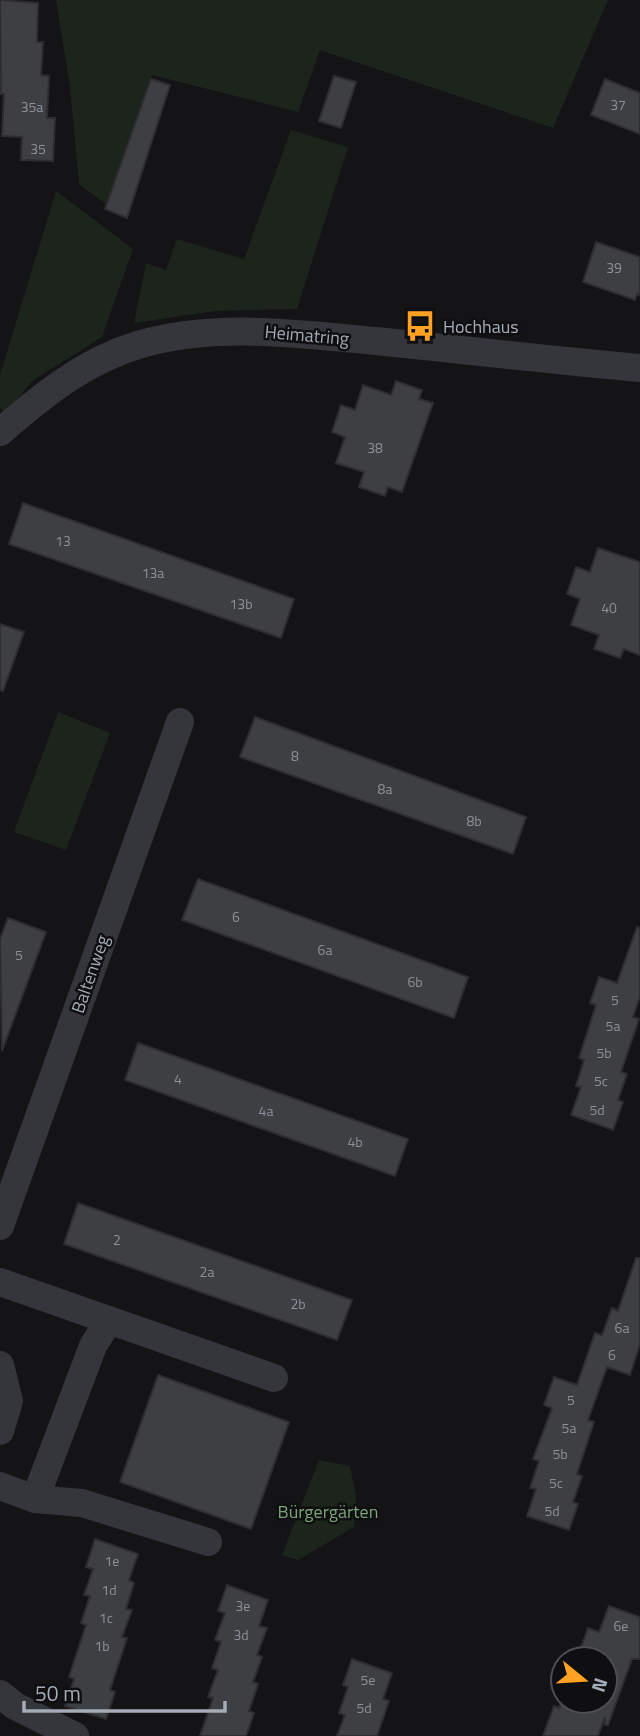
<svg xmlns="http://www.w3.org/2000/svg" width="640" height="1736" viewBox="0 0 640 1736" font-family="'Titillium Web',sans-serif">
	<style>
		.green { fill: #1c241c }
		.building { fill: #3e3f43; stroke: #2e2e32; stroke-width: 2 }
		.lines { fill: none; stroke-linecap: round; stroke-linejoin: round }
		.minor { stroke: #34363b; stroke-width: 28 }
		.labels { text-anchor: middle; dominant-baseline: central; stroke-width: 5; stroke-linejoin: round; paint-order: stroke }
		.number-label { font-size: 14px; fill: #8a919a }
		.poi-label { font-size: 18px; fill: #a4acb7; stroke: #0f0f11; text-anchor: start }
		.street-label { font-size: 18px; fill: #a4acb7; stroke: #0f0f11 }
		.park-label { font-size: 18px; fill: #7ba479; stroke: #0f0f11 }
	</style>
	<rect width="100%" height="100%" fill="#141416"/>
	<g class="green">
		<polygon points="56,0 608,0 553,128 320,50 298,112 152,75 107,205 79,184 70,87"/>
		<polygon points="291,130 348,147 297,309 215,311 134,323 146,263 166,270 177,239 244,259"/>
		<polygon points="56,191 133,249 102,337 32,381 6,413 0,408 0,375"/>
		<polygon points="58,712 110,733 66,850 14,832"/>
		<polygon points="319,1460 350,1466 356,1496 354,1527 298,1560 282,1555"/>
	</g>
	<g class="building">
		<polygon points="0,0 38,3 37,42 43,42 41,75 49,76 47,118 55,118 53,161 21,160 22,137 2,136 4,94 1,94"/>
		<polygon points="334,76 356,82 341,128 319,121"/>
		<polygon points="151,79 170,85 127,218 105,209"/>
		<polygon points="605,79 640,93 640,134 591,115"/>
		<polygon points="596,242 640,257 640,295 637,294 635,300 583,282"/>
		<polygon points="396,381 422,390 419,399 433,403 402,492 388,487 385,496 359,487 364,472 336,463 345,437 332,432 341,405 355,410 363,385 391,395"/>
		<polygon points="23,503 294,599 281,638 9,544"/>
		<polygon points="598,548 640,562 640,655 624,649 620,658 594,649 599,635 571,625 580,599 567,594 576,567 590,572"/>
		<polygon points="0,624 24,632 3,691 0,690"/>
		<polygon points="255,717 526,817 513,854 240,757"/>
		<polygon points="198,879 468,977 454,1018 182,920"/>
		<polygon points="8,918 46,932 2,1051 0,939"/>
		<polygon points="637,927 640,928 640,996 633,1017 639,1019 621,1072 627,1074 618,1100 623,1102 613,1130 571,1115 581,1087 576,1086 584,1060 579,1058 596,1005 590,1003 599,977 617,983"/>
		<polygon points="138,1043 408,1139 395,1176 125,1080"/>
		<polygon points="78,1203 352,1300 337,1340 64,1244"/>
		<polygon points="636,1258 640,1258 640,1344 630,1375 607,1367 588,1420 594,1422 577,1474 582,1476 573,1502 578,1504 569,1530 527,1516 536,1489 530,1488 539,1461 533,1459 552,1408 544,1405 554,1377 577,1385 595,1333 602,1335 612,1308 618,1311"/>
		<polygon points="158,1375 289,1422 251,1529 120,1482"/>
		<polygon points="95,1539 138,1554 129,1580 134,1583 126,1609 132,1610 122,1637 127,1638 110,1690 115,1692 106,1719 65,1706 74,1679 69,1677 86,1625 81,1623 90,1596 84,1595 93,1569 86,1567"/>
		<polygon points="227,1585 268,1600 259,1626 267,1628 257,1655 262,1657 253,1682 258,1684 249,1711 254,1713 246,1736 200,1736 213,1698 208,1697 218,1670 212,1668 221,1642 215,1640 225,1613 218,1611"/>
		<polygon points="609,1606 640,1617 640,1659 632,1659 608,1725 605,1725 605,1717 598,1736 543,1736 554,1706 559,1708 562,1701 605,1701 605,1659 577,1659 588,1628 599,1632"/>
		<polygon points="352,1659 392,1673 383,1699 389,1701 377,1736 337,1736 345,1715 339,1713 348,1687 343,1685"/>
	</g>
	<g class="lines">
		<g class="minor">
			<path d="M 0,432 C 42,396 84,361 138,345 C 215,322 297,334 376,341 C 464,350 552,360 640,368"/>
			<polyline points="0,1226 180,722"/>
			<polyline points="0,1282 274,1378"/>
			<polyline points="0,1365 9,1401 0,1431"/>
			<polyline points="0,1486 35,1499 82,1503 208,1542"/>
			<polyline points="35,1499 93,1346 109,1320"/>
			<polyline points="0,1694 15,1706 75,1736"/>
		</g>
	</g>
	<defs>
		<symbol id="bus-bare" viewBox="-9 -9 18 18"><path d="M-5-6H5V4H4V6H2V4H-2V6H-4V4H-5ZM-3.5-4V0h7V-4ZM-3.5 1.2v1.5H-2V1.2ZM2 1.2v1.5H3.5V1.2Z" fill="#ffa123" stroke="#0f0f11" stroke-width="2.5" paint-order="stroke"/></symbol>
	</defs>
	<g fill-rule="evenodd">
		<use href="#bus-bare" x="398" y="304" width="44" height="44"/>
	</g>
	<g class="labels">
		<g class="number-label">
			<text x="618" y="104">37</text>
			<text x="32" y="106">35a</text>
			<text x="38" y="148">35</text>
			<text x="614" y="267">39</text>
			<text x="375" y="447">38</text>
			<text x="63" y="540">13</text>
			<text x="153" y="572">13a</text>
			<text x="241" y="603">13b</text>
			<text x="609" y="607">40</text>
			<text x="295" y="755">8</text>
			<text x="385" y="788">8a</text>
			<text x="474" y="820">8b</text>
			<text x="236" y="916">6</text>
			<text x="325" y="949">6a</text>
			<text x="19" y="954">5</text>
			<text x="415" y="981">6b</text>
			<text x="615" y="999">5</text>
			<text x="613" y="1025">5a</text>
			<text x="604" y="1052">5b</text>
			<text x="178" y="1078">4</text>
			<text x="601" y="1080">5c</text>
			<text x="597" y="1109">5d</text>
			<text x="266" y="1110">4a</text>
			<text x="355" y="1141">4b</text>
			<text x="117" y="1239">2</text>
			<text x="207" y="1271">2a</text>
			<text x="298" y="1303">2b</text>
			<text x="622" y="1327">6a</text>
			<text x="612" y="1354">6</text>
			<text x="571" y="1399">5</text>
			<text x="569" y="1427">5a</text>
			<text x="560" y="1453">5b</text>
			<text x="556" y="1482">5c</text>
			<text x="552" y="1510">5d</text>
			<text x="112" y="1560">1e</text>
			<text x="109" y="1589">1d</text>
			<text x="243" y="1605">3e</text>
			<text x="106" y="1617">1c</text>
			<text x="621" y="1625">6e</text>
			<text x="241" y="1634">3d</text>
			<text x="102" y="1645">1b</text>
			<text x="368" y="1679">5e</text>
			<text x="364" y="1707">5d</text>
		</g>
		<g class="poi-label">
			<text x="443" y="326">Hochhaus</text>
		</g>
		<g class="street-label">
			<text transform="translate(307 335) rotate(5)">Heimatring</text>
			<text transform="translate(90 974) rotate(-71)">Baltenweg</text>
		</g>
		<g class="park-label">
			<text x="328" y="1511">Bürgergärten</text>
		</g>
	</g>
	<g transform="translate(584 1680) rotate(108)"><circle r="33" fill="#0f0f11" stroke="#4b4e53" stroke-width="2"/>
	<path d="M0-5L12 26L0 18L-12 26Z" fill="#ffa123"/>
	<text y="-10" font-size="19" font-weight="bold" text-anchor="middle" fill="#a4acb7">N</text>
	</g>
	<path d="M24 1701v10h201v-10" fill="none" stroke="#a4acb7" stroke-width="3.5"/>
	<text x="35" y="1701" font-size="21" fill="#a4acb7" stroke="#0f0f11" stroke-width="5" paint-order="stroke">50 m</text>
</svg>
